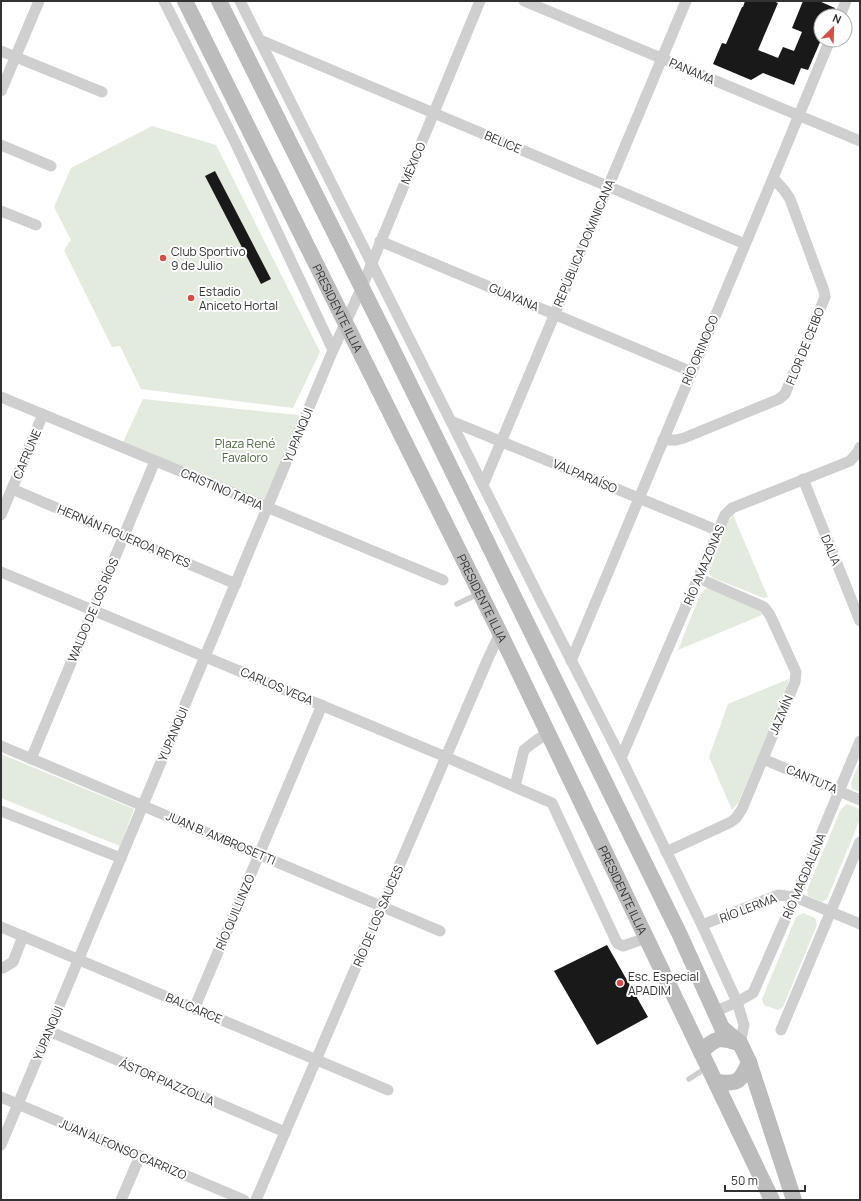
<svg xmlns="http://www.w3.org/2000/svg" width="861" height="1201" viewBox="0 0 861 1201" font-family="Manrope,sans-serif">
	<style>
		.green { fill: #e3eade }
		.building { fill: #191919 }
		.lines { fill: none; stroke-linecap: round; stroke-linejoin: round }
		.service { stroke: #cfcfcf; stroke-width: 5.5 }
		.minor { stroke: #cfcfcf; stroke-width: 11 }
		.secondary { stroke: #bcbcbc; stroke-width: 16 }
		.poi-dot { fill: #d74e46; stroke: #fff; stroke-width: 1.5 }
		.labels { text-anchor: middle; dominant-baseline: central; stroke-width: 4; stroke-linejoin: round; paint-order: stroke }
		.street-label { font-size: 12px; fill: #323232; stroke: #fff }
		.poi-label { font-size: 12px; fill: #323232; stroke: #fff; text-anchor: start }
		.park-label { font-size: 12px; fill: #506a42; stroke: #fff }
	</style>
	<rect width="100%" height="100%" fill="#fff"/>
	<g class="green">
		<polygon points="152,126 216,145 320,352 293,408 141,389 120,346 112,347 64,250 71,240 54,207 71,168"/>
		<polygon points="143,399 298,415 303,417 266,503 123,442"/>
		<polygon points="733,515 768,597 764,598 713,578 710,575 709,571 728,522"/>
		<polygon points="709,588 758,607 762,615 678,650 700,595 705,589"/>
		<polygon points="789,679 786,691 738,803 732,810 709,757 728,704"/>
		<polygon points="1,754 134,809 120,846 1,798"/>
		<polygon points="860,761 860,792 852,789 851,783"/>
		<polygon points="847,804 859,809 860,819 827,899 822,902 808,896 807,890 841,809"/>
		<polygon points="803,913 815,918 817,925 783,1007 778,1010 764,1005 762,999 796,917"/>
	</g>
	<g class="building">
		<polygon points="745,1 773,1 778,3 758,50 778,58 783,47 794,51 802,32 792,28 803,1 819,1 835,8 831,16 821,16 821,40 808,70 801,68 794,85 763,73 751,80 713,64 722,43 726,44 742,7 743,7"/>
		<polygon points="215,171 271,279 261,284 205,176"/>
		<polygon points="607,945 648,1017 597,1045 554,971"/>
	</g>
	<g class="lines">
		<g class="service">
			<polyline points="457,604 478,594"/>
			<polyline points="689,1079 706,1068"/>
		</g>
		<g class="minor">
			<polyline points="164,1 234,140 333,350"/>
			<polyline points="240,1 540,599 621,758 702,925 737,1002 744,1025 740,1043"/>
			<polyline points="524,1 860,141"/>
			<polyline points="840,16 846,1"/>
			<polyline points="260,40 745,244"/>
			<polyline points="1,51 102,92"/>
			<polyline points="1,91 39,1"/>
			<polyline points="1,145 51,166"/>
			<polyline points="1,211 36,225"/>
			<polyline points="380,241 692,372"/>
			<polyline points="1,397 443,580"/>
			<polyline points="451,421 719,531"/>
			<polyline points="663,440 676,440 684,438 779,399 785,394 825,297 824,291 790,199 784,190 773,178"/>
			<polyline points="803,479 860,621"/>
			<polyline points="483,485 686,1"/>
			<polyline points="12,489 236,584"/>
			<polyline points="1,515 43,414"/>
			<polyline points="1,572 446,757 552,803 617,943 623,946 646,938"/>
			<polyline points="571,661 773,178 830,40"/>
			<polyline points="1,746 440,931"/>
			<polyline points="621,758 725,515 732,508 850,461 858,452 860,447"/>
			<polyline points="31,759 155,461"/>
			<polyline points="763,759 860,800"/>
			<polyline points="515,786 524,750 534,742 548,733"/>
			<polyline points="1,811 121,858"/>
			<polyline points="666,852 731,822 736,818 742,809 795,682 796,672 770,615 764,607 698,578"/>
			<polyline points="702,925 778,895 795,897 860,924"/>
			<polyline points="1,927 388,1090"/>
			<polyline points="1,967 3,968 13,962 23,936"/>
			<polyline points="194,1009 322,705"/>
			<polyline points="714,1012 737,1002 753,993 795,897 860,741"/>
			<polyline points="781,1030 860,842"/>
			<polyline points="49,1031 285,1132"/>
			<polyline points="1,1097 244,1200"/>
			<polyline points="1,1145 333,350 362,287 480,1"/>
			<polyline points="121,1200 140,1156"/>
			<polyline points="256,1200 487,661 500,633"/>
		</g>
		<g class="secondary">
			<path id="s1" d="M 185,1 L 500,633 L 772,1200"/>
			<polyline points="219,1 388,340 679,933 722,1028 740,1043 749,1062 794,1200"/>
			<path d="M 701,1052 C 716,1038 718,1036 738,1043"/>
			<path d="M 716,1082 C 738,1085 741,1081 749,1062"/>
		</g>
	</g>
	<g class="poi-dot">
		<circle cx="163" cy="258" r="4"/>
		<circle cx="191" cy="298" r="4"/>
		<circle cx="620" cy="983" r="4"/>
	</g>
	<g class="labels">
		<g class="street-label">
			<text transform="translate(692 71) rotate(23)">PANAMA</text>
			<text transform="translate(503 142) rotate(23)">BELICE</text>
			<text transform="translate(413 163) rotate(-67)">MÉXICO</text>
			<text transform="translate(584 243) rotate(-67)">REPÚBLICA DOMINICANA</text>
			<text transform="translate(514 297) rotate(23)">GUAYANA</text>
			<text stroke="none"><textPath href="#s1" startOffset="343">PRESIDENTE ILLIA</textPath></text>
			<text transform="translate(805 346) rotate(-68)">FLOR DE CEIBO</text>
			<text transform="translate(700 350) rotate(-67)">RÍO ORINOCO</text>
			<text transform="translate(298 435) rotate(-68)">YUPANQUI</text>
			<text transform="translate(27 454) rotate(-67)">CAFRUNE</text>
			<text transform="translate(585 476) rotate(23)">VALPARAÍSO</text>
			<text transform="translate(222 489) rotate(23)">CRISTINO TAPIA</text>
			<text transform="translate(124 536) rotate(23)">HERNÁN FIGUEROA REYES</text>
			<text transform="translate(831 550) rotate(68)">DALIA</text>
			<text transform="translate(704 565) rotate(-67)">RÍO AMAZONAS</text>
			<text stroke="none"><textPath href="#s1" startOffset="667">PRESIDENTE ILLIA</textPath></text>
			<text transform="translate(93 610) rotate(-67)">WALDO DE LOS RÍOS</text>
			<text transform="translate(277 686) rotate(23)">CARLOS VEGA</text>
			<text transform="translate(781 715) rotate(-67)">JAZMÍN</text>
			<text transform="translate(173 734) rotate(-67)">YUPANQUI</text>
			<text transform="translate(812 779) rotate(23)">CANTUTA</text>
			<text transform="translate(221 838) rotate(23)">JUAN B. AMBROSETTI</text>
			<text transform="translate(804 876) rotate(-67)">RÍO MAGDALENA</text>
			<text stroke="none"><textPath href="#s1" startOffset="991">PRESIDENTE ILLIA</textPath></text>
			<text transform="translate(748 908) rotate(-21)">RÍO LERMA</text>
			<text transform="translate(235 912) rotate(-67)">RÍO QUILLINZO</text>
			<text transform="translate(378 916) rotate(-67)">RÍO DE LOS SAUCES</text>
			<text transform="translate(194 1008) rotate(23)">BALCARCE</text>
			<text transform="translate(48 1033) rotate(-67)">YUPANQUI</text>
			<text transform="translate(167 1082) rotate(23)">ÁSTOR PIAZZOLLA</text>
			<text transform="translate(123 1149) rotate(23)">JUAN ALFONSO CARRIZO</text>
		</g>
		<g class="poi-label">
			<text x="171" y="251">Club Sportivo<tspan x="171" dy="14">9 de Julio</tspan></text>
			<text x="199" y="291">Estadio<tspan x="199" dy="14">Aniceto Hortal</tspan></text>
			<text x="628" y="976">Esc. Especial<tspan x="628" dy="14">APADIM</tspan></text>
		</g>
		<g class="park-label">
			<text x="245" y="443">Plaza René<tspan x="245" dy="14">Favaloro</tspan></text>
		</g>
	</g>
	<rect width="861" height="1201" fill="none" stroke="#323232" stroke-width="4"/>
	<g transform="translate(833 28) rotate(23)"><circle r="19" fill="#ffffff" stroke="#adadad"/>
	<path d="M0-3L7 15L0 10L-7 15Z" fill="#d74e46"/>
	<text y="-6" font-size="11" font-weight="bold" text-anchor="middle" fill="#323232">N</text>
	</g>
	<path d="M725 1185v6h80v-6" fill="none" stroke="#323232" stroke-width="2"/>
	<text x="731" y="1185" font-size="12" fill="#323232" stroke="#ffffff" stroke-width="3" paint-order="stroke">50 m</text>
</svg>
